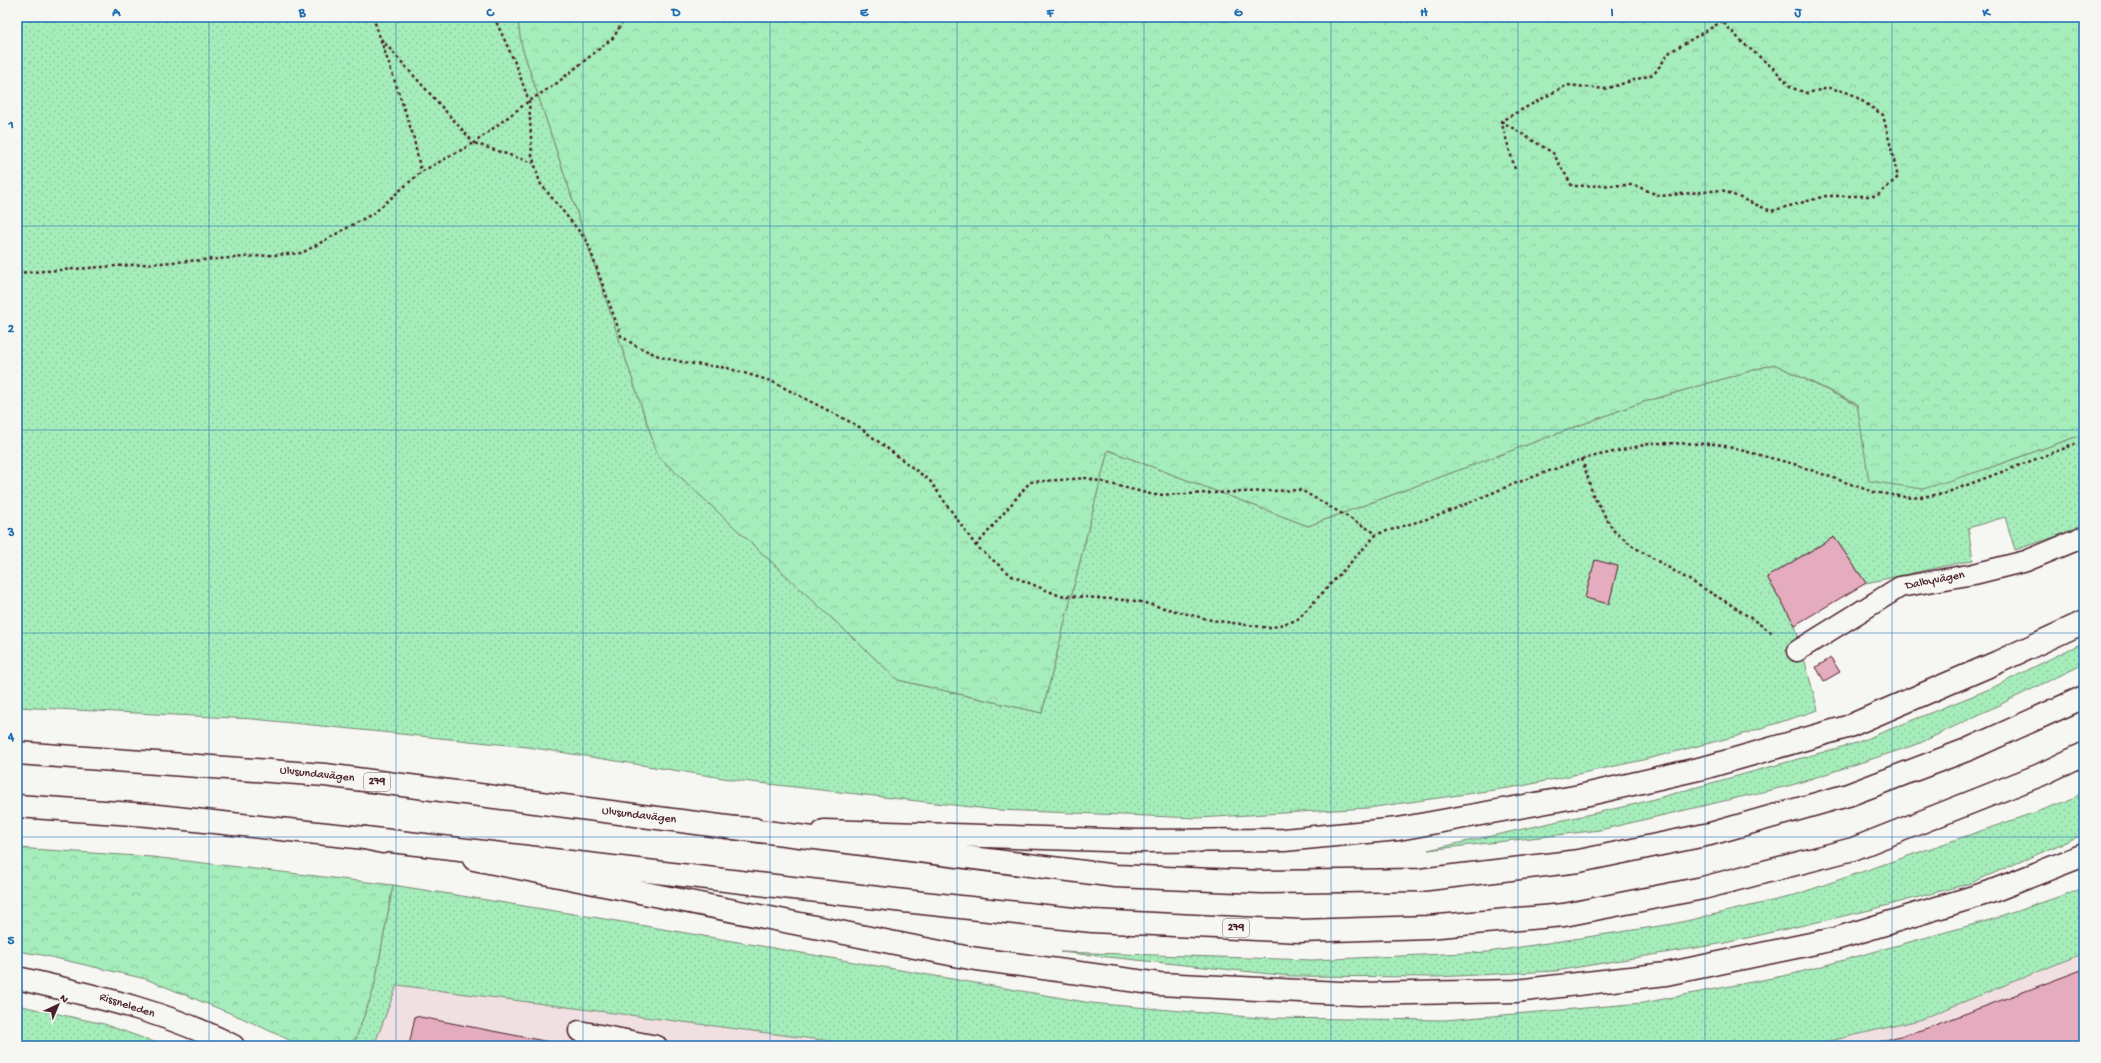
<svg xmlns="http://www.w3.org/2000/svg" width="2101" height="1063" viewBox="0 0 2101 1063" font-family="'Gochi Hand',sans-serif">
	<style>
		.built { fill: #f1e0e2 }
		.grass { fill: url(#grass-dots); stroke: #788672 }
		.forest { fill: url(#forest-crowns); stroke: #788672 }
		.building { fill: #e4acbe; stroke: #4a1f2b }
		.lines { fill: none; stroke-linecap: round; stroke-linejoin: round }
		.service-casing { stroke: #4a1f2b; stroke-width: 23 }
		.tertiary-casing { stroke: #4a1f2b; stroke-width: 25 }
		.primary-casing { stroke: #4a1f2b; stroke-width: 25 }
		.motorway-casing { stroke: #4a1f2b; stroke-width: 25 }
		.path { stroke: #4a1f2b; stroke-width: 2.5; stroke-dasharray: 3 3; stroke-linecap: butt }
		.service { stroke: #f6f6f2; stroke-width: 20 }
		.tertiary { stroke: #f6f6f2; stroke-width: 22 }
		.primary { stroke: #f6f6f2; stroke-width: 22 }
		.motorway { stroke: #f6f6f2; stroke-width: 22 }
		.grid { fill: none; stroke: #1f6fb2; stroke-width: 1; stroke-opacity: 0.55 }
		.labels { text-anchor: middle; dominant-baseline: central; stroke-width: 3.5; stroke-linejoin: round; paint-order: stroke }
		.shield { fill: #f6f6f2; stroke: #7e6067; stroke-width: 1 }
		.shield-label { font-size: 11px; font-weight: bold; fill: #4a1f2b }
		.street-label { font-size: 12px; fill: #4a1f2b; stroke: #f6f6f2 }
		.neatline { fill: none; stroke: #1f6fb2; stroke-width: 1.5 }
		.grid-label { font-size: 13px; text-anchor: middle; font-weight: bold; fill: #1f6fb2 }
	</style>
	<defs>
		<pattern id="grass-dots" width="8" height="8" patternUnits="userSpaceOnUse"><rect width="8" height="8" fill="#a5edba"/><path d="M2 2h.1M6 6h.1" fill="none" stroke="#90cba0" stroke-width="1.8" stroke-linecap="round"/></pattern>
		<pattern id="forest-crowns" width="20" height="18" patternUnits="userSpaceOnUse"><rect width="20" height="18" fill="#a5edba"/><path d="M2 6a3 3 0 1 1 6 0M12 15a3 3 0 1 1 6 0" fill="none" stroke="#90cba0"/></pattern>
	</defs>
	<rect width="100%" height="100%" fill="#f6f6f2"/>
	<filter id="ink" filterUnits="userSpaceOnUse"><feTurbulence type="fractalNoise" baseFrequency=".025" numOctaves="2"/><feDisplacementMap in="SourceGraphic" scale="8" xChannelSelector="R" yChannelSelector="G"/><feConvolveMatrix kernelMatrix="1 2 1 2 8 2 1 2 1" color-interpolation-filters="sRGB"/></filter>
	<g filter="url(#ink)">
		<g class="built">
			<polygon points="2084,953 2084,1046 1809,1046 1919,1020"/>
			<polygon points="396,985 868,1046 374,1046"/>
		</g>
		<g class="grass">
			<polygon points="25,17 517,17 522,47 658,456 898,680 1042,713 1108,450 1308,526 1637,404 1774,364 1986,469 2084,434 2084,522 2064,534 2015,550 2005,517 1968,528 1973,560 1866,583 1834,537 1767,577 1795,625 1818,710 1737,736 1643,760 1522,786 1368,808 1198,818 997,810 742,781 528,747 253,719 17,707 17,21"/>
			<polygon points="2084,642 2084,664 1918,744 1792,785 1600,830 1428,850 1636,804 1856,743 1992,688"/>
			<polygon points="2084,792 2084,834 1971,883 1870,910 1725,943 1555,971 1437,977 1290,976 1060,952 1312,960 1488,952 1673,924 1789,897 2065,802"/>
			<polygon points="393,885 605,919 1091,1003 1260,1018 1445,1020 1643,1003 1793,974 1997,918 2084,888 2084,953 1919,1020 1809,1046 868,1046 397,985 374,1046 353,1046 374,988"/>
			<polygon points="17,1005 104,1024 165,1046 31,1046 17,1043"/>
		</g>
		<g class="forest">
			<polygon points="517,17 2084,17 2084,434 1986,469 1923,489 1869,481 1857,404 1774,364 1637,404 1308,526 1108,450 1042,713 898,680 658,456 522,47"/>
			<polygon points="17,848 152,857 393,885 374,988 353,1046 302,1046 242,1018 146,979 42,955 17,951"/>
		</g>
		<g class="building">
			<polygon points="1834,537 1866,583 1795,625 1767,577"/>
			<polygon points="1595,560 1618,566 1609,604 1585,598"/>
			<polygon points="1831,658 1840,672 1824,681 1816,667"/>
			<polygon points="2084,969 2084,1046 1864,1046 1922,1030"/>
			<polygon points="415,1016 570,1046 409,1046"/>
		</g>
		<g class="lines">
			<defs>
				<g id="service">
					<polyline points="1797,651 1900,587 1974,574 2026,561 2084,537"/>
					<polyline points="579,1031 657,1046"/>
				</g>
				<path id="tertiary" d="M 17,978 C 90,995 166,1011 233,1046"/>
				<g id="primary">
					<polyline points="17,753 325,775 735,828 754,829"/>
					<polyline points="17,806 148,815 365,838 383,842"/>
					<polyline points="824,831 1139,841 1284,840 1398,829 1580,796 1707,767 1847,727 1998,662 2084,622"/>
					<polyline points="474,859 970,958 1159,984 1360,994 1516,991 1666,974 1835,939 1990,892 2084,855"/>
				</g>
				<g id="motorway">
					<polyline points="735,828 1116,876 1262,882 1420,880 1579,861 1710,834 1848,795 1969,749 2084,697"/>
					<polyline points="365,838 904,901 1092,921 1300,931 1428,927 1564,915 1703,888 1853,849 2040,775 2084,754"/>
				</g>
			</defs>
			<use href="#service" class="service-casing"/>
			<use href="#tertiary" class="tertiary-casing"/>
			<use href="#primary" class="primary-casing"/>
			<use href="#motorway" class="motorway-casing"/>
			<g class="path">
				<polyline points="373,17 413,135 421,172"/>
				<polyline points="494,17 516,65 529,101 532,155 540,183 587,241 621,336 636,346 661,357 687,363 727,368 771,381 858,426 930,481 976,546 1012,576 1058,595 1137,601 1211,620 1270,628 1297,620 1377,534 1440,515 1511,485 1582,459 1653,443 1717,444 1794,464 1873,492 1912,498 1943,494 2084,441"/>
				<polyline points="381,39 474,143 529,101 557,83 614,37 625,17"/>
				<polyline points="1501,121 1553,153 1572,186 1634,185 1660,196 1722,190 1771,211 1826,196 1877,196 1898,177 1883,115 1850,93 1829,88 1807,93 1792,88 1774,69 1743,43 1718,17"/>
				<polyline points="1515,169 1501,121 1567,85 1605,89 1654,74 1670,52 1721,22 1725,17"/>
				<polyline points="17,273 302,253 374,213 421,172 474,143 533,163"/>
				<polyline points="1582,459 1593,495 1613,530 1634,547 1733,606 1774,634"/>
				<polyline points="976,546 1030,482 1087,478 1154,495 1301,490 1377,534"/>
			</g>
			<use href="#service" class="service"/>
			<use href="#tertiary" class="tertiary"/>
			<use href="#primary" class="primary"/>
			<use href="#motorway" class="motorway"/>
		</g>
	</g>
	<path class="grid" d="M 209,17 L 209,1046M 396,17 L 396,1046M 583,17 L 583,1046M 770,17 L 770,1046M 957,17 L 957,1046M 1144,17 L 1144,1046M 1331,17 L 1331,1046M 1518,17 L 1518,1046M 1705,17 L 1705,1046M 1892,17 L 1892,1046M 17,226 L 2084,226M 17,430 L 2084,430M 17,633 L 2084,633M 17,837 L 2084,837"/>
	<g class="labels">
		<g class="shield">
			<rect x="364" y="773" width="26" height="18" rx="3"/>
			<rect x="1223" y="919" width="26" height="18" rx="3"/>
		</g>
		<g class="shield-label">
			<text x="377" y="782">279</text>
			<text x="1236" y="928">279</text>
		</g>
		<g class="street-label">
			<text transform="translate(1935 581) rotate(-11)">Dalbyvägen</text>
			<text transform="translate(317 775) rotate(6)">Ulvsundavägen</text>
			<text transform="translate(639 816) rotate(7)">Ulvsundavägen</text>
			<text transform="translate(127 1006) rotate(18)">Rissneleden</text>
		</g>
	</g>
	<rect width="2101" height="1063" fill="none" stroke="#f6f6f2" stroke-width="44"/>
	<g transform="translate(58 1005) rotate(44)" stroke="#f6f6f2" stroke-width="3" paint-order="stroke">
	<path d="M0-3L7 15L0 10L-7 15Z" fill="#4a1f2b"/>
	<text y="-6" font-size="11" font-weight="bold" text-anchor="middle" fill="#4a1f2b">N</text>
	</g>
	<rect x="22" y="22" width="2057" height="1019" class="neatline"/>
	<g class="grid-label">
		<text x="116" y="16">A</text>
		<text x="302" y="16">B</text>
		<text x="490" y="16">C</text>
		<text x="676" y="16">D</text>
		<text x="864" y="16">E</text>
		<text x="1050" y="16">F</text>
		<text x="1238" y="16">G</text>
		<text x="1424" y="16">H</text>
		<text x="1612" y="16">I</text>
		<text x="1798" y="16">J</text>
		<text x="1986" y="16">K</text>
		<text x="11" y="128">1</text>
		<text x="11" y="332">2</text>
		<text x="11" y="536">3</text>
		<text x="11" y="740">4</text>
		<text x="11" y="944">5</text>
	</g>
</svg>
